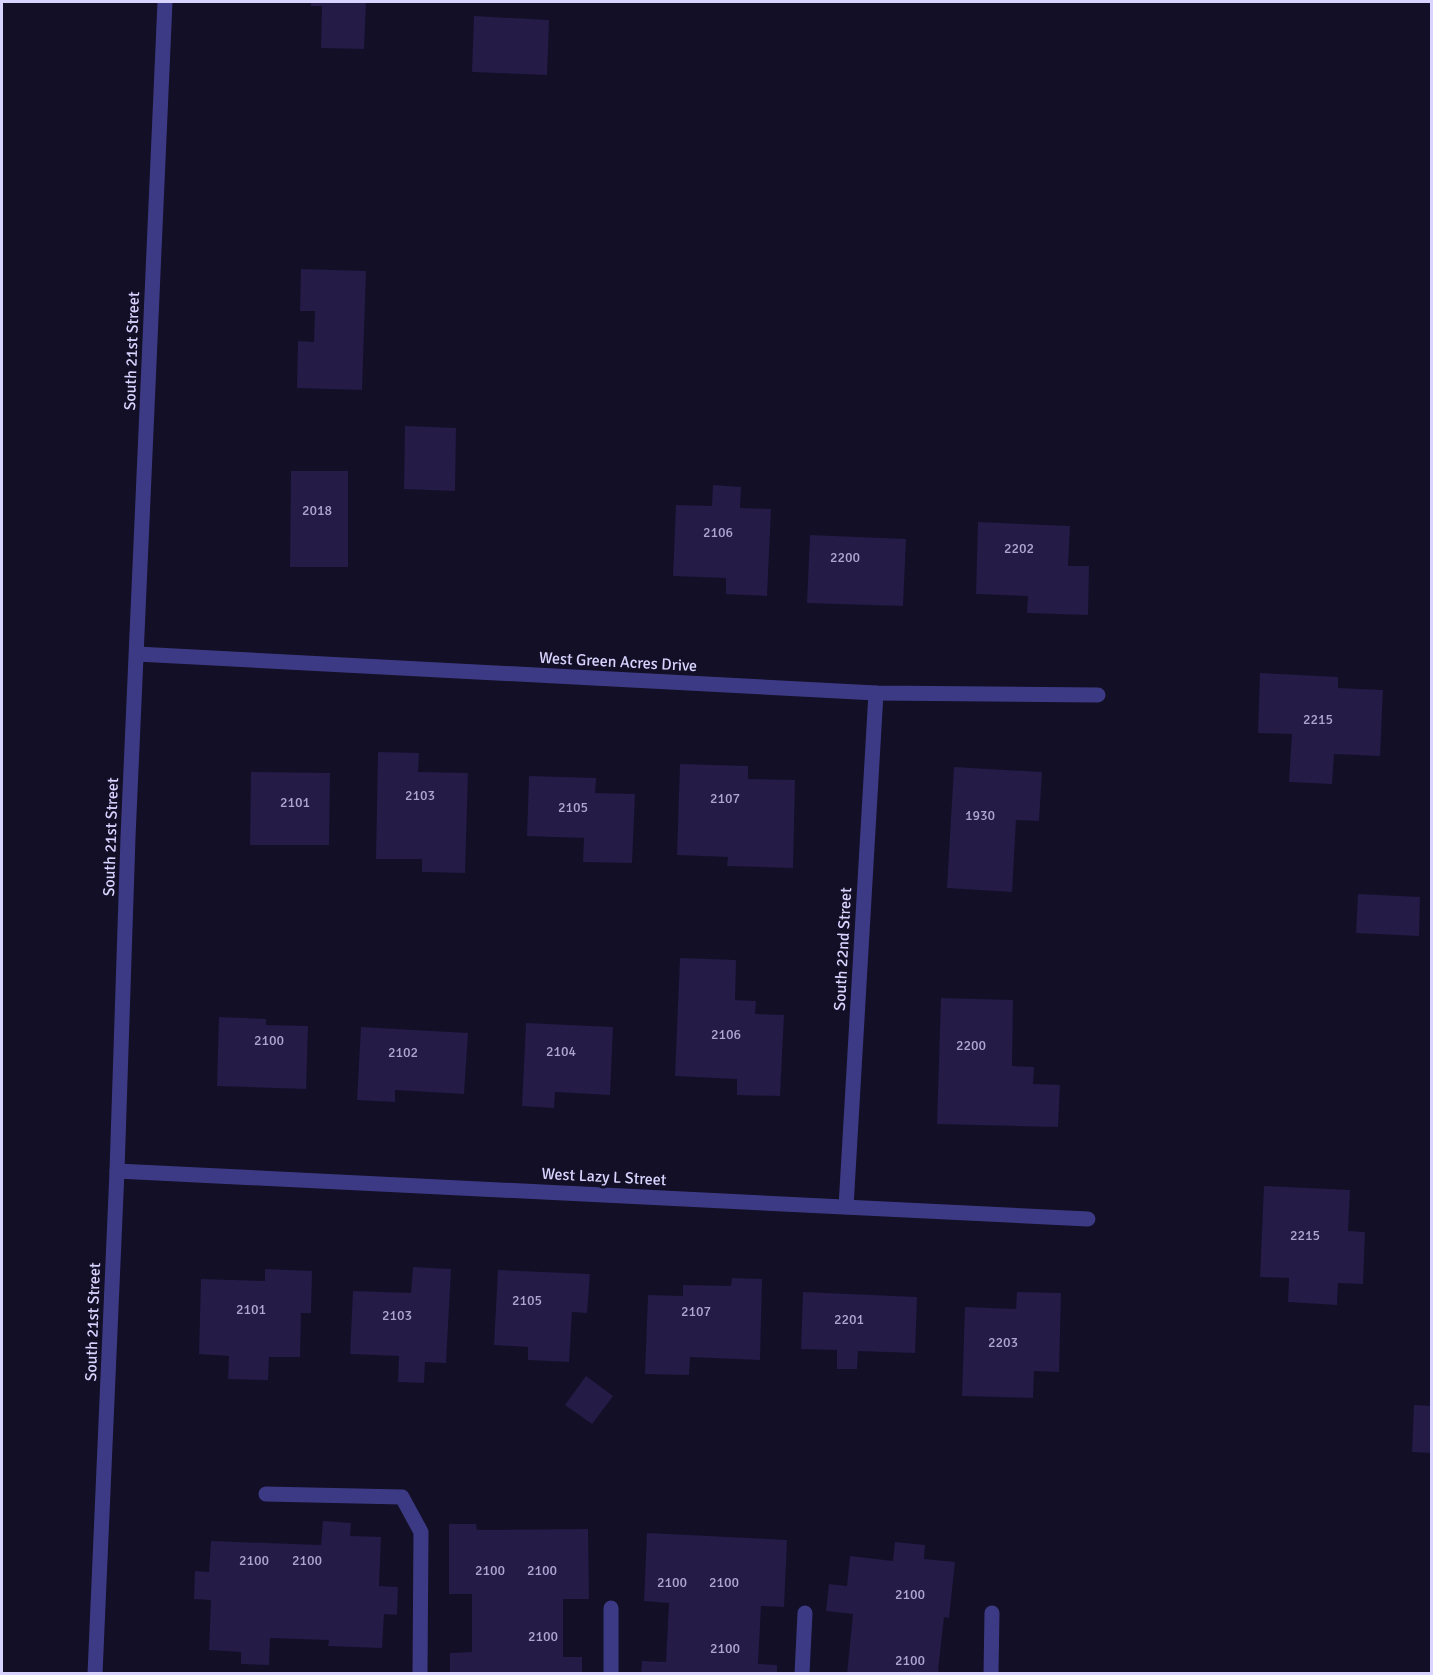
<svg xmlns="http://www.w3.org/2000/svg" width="1433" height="1675" viewBox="0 0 1433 1675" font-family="Signika,sans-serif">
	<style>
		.building { fill: #241b47 }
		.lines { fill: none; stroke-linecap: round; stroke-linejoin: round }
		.minor { stroke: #3d3a85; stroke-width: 15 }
		.labels { text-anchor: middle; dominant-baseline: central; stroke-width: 6; stroke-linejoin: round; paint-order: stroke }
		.number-label { font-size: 14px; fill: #aca6d1 }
		.street-label { font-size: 16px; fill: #d9d4ff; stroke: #130f26 }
	</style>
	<rect width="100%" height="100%" fill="#130f26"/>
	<g class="building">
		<polygon points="311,2 366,2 364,49 321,48 322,6 311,6"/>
		<polygon points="474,16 549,20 547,75 472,72"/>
		<polygon points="301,269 366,271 362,390 297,388 298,341 314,342 315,311 300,311"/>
		<polygon points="405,426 456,428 455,491 404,489"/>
		<polygon points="291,471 348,471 348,567 290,567"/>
		<polygon points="713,485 741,487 740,508 771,509 767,596 726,594 726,578 673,576 676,505 712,506"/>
		<polygon points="978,522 1070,526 1068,566 1089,566 1088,615 1027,613 1028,596 976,594"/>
		<polygon points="810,535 906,539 903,606 807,603"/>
		<polygon points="1260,673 1338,677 1338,688 1383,690 1380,756 1334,754 1332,784 1289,782 1292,734 1258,733"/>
		<polygon points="378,752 419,753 418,772 468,773 465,873 422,872 422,859 376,859"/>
		<polygon points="680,764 748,766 748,779 795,780 793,868 727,866 728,857 677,855"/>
		<polygon points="954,767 1042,772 1039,821 1016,820 1012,892 947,888"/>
		<polygon points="251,772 330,773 329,845 250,845"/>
		<polygon points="529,776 596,778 595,793 635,794 632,863 583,862 584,838 527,836"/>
		<polygon points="1358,894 1420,897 1419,936 1356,933"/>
		<polygon points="680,958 736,960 735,1000 756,1001 755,1014 784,1015 780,1096 737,1095 737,1079 675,1076"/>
		<polygon points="941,998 1013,1000 1012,1066 1034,1067 1033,1084 1060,1085 1058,1127 937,1124"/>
		<polygon points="219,1017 266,1019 266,1025 308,1026 306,1089 217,1086"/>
		<polygon points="526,1023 613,1027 610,1095 555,1092 554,1108 522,1106"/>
		<polygon points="361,1027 468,1033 464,1094 395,1090 395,1102 357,1100"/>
		<polygon points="1264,1186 1350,1190 1348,1231 1365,1232 1363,1284 1338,1283 1337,1305 1288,1302 1289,1278 1260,1277"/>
		<polygon points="413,1267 451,1269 446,1363 425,1362 424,1383 398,1382 399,1356 350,1354 353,1291 411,1293"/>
		<polygon points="265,1269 312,1271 311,1313 301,1313 300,1357 269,1357 268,1380 228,1379 229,1356 199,1354 201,1279 265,1281"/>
		<polygon points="498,1270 590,1274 587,1313 572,1312 569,1362 528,1360 528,1347 494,1345"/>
		<polygon points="732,1278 762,1279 760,1360 690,1357 689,1375 645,1374 648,1295 683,1296 683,1285 731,1286"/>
		<polygon points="803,1292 917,1297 915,1353 858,1351 857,1369 837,1369 837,1350 801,1349"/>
		<polygon points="1017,1292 1061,1293 1059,1372 1034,1371 1033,1398 962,1396 965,1307 1016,1309"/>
		<polygon points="586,1376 613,1396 592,1424 565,1405"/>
		<polygon points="1414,1405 1432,1406 1432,1453 1412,1452"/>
		<polygon points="323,1521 351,1523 350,1536 381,1537 379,1586 398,1587 397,1615 384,1614 382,1648 328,1646 329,1640 270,1638 269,1665 241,1664 241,1652 209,1650 211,1600 194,1599 195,1571 209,1572 211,1541 321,1545"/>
		<polygon points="449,1524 476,1524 477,1530 588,1529 589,1599 563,1599 563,1657 582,1657 582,1674 450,1674 450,1653 472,1652 472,1594 449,1594"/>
		<polygon points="647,1533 787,1540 784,1607 761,1606 758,1664 777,1665 777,1674 641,1674 642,1661 666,1662 669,1603 644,1601"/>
		<polygon points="895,1542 925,1545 924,1559 955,1562 949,1618 944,1617 938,1671 943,1674 847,1674 853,1614 826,1611 829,1584 847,1586 850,1556 893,1561"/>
	</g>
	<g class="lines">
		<g class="minor">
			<polyline points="137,654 876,693 1098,695"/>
			<polyline points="117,1171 1088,1219"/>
			<polyline points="846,1207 876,693"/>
			<polyline points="266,1494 402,1497 421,1532 420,1674"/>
			<polyline points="95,1674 117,1171 128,837 165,2"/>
			<polyline points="611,1674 611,1608"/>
			<polyline points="802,1674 805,1613"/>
			<polyline points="991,1674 992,1613"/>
		</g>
	</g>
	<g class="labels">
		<g class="number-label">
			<text x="317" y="510">2018</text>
			<text x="718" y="532">2106</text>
			<text x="1019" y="548">2202</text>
			<text x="845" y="557">2200</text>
			<text x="1318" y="719">2215</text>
			<text x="420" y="795">2103</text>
			<text x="725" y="798">2107</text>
			<text x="295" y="802">2101</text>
			<text x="573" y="807">2105</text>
			<text x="980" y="815">1930</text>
			<text x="726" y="1034">2106</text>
			<text x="269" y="1040">2100</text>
			<text x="971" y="1045">2200</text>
			<text x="561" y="1051">2104</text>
			<text x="403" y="1052">2102</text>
			<text x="1305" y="1235">2215</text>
			<text x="527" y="1300">2105</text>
			<text x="251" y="1309">2101</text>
			<text x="696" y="1311">2107</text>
			<text x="397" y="1315">2103</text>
			<text x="849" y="1319">2201</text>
			<text x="1003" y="1342">2203</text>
			<text x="254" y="1560">2100</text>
			<text x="307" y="1560">2100</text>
			<text x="490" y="1570">2100</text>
			<text x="542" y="1570">2100</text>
			<text x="672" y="1582">2100</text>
			<text x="724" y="1582">2100</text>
			<text x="910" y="1594">2100</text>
			<text x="543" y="1636">2100</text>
			<text x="725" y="1648">2100</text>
			<text x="910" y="1660">2100</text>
		</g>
		<g class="street-label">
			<text transform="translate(132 351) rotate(-88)">South 21st Street</text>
			<text transform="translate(618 662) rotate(3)">West Green Acres Drive</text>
			<text transform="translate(111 837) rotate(-88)">South 21st Street</text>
			<text transform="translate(843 949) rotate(-87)">South 22nd Street</text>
			<text transform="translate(604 1177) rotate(3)">West Lazy L Street</text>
			<text transform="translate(93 1322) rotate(-88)">South 21st Street</text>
		</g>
	</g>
	<rect width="1433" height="1675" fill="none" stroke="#d9d4ff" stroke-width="6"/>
</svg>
